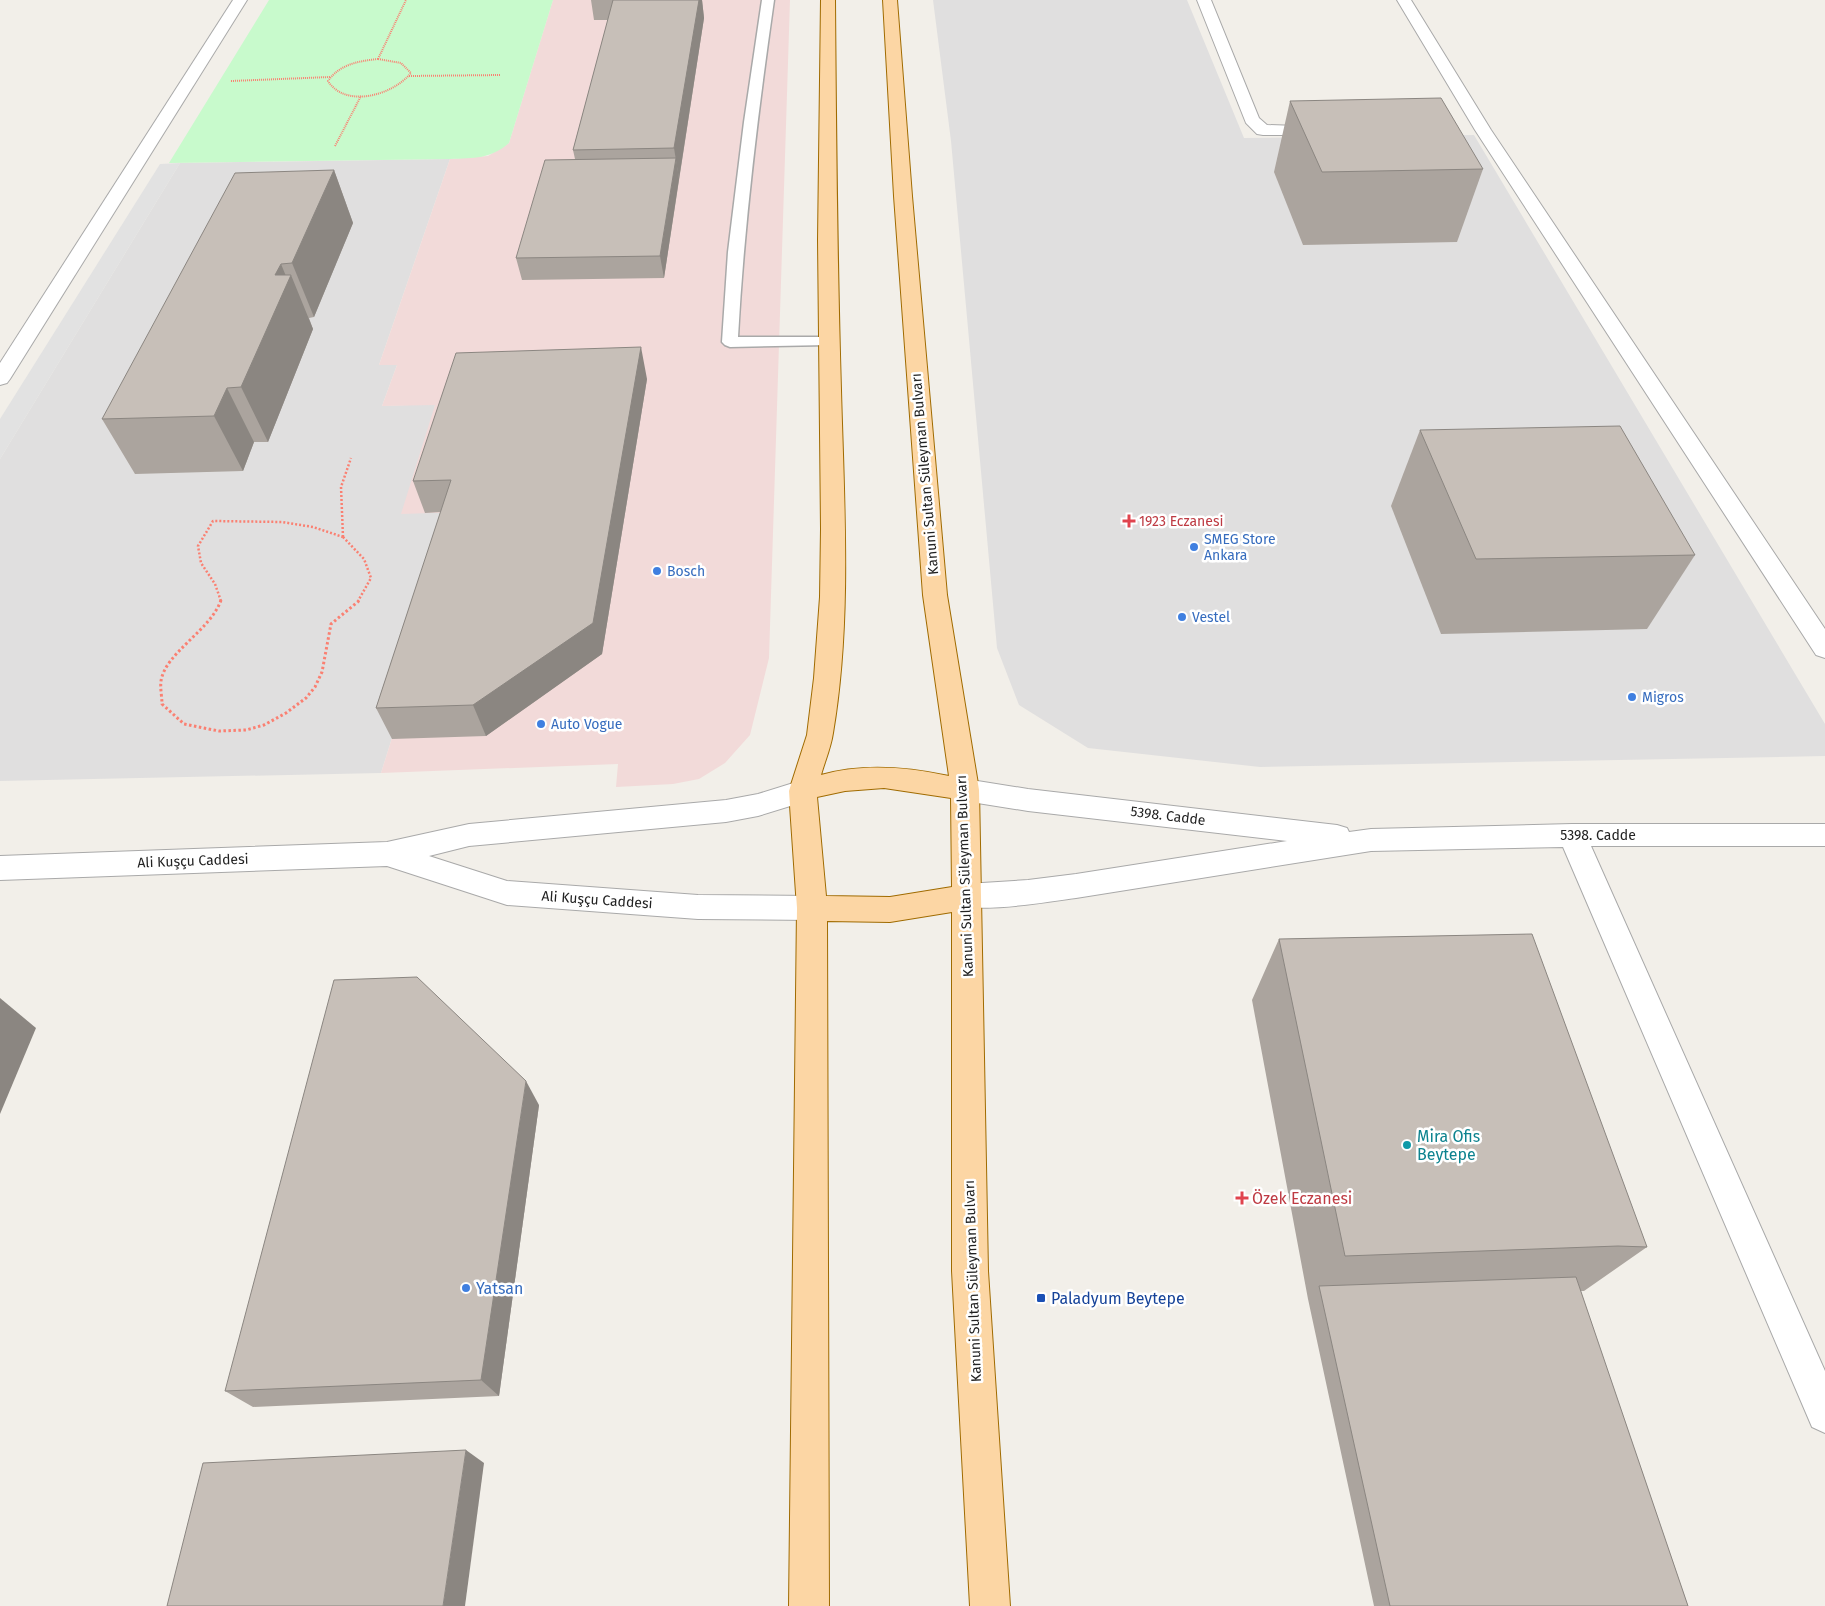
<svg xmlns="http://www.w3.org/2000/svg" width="1825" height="1606" viewBox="0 0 1825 1606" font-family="'Fira Sans',sans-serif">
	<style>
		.residential { fill: #e0dfdf }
		.commercial { fill: #f2dad9 }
		.park { fill: #c8facc }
		.parking { fill: #e2e2e2 }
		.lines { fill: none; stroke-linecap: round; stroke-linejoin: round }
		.service-casing { stroke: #a9a9a9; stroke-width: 3 }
		.minor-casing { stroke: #a9a9a9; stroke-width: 2 }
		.tertiary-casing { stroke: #a9a9a9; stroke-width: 2 }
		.primary-casing { stroke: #a06b00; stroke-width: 2 }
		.path-far2 { stroke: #fa8072; stroke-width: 2; stroke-dasharray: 1 1; stroke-linecap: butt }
		.path-far1 { stroke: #fa8072; stroke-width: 2.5; stroke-dasharray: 2 2; stroke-linecap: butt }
		.path { stroke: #fa8072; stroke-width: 3; stroke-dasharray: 2.5 2.5; stroke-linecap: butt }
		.service { fill: #fff; fill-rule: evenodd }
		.minor { fill: #fff; fill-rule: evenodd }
		.tertiary { fill: #fff; fill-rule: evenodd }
		.primary { fill: #fcd6a4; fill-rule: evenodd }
		.wall { fill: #aba49e }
		.shaded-wall { fill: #8b8681 }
		.building { fill: #c7bfb8; stroke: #8b8681 }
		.health-dot { fill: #e0444e; stroke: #fff; stroke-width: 2 }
		.shop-dot { fill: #3f7fe0; stroke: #fff; stroke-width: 2 }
		.culture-dot { fill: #0f9aa8; stroke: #fff; stroke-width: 2 }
		.transit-dot { fill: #1a4fb4; stroke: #fff; stroke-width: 2 }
		.labels { text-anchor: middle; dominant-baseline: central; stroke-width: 5; stroke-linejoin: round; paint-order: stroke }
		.street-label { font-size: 14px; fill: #222; stroke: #fff }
		.health-label { font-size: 14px; fill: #be3a42; stroke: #fff; text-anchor: start }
		.shop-label { font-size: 14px; fill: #366cbe; stroke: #fff; text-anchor: start }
		.near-culture-label { font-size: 16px; fill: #0d838f; stroke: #fff; text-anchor: start }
		.near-health-label { font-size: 16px; fill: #be3a42; stroke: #fff; text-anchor: start }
		.near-shop-label { font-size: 16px; fill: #366cbe; stroke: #fff; text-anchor: start }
		.near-transit-label { font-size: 16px; fill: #164399; stroke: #fff; text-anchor: start }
	</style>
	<rect width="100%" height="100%" fill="#f2efe9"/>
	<g class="residential">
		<polygon points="933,0 1187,0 1244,138 1474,135 1825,724 1825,756 1260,767 1088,748 1019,705 997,648 951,141"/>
		<polygon points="450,159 379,365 397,365 382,406 435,404 425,513 463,512 381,773 0,781 0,459 180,163"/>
	</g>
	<polygon class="commercial" points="553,0 790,0 769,658 750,735 725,763 699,779 673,784 616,787 618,764 381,773 463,512 401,514 435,405 382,406 397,365 379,365 450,159 488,156 509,143"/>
	<path class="park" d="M 269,0 L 553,0 L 509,143 C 491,159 474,158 450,159 L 169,163 Z"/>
	<polygon class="parking" points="180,163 0,459 0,419 160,164"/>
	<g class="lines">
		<defs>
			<path id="service" d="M 762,0 L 774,0 C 758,112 744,224 738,337 L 833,337 L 836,340 L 833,343 L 828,345 L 730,347 L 725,345 L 722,342 L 728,252 L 744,122 Z"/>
			<g id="minor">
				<polygon points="233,0 247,0 10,379 7,383 0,385 0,363"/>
				<polygon points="1197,0 1211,0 1259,118 1267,125 1326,127 1328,131 1326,135 1263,135 1257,134 1246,123"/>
				<polygon points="1397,0 1411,0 1491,130 1825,629 1825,658 1816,655 1475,130"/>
				<path d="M 965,779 L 1028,789 L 1337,825 L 1347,828 L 1349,832 L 1371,829 L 1572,824 L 1825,824 L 1825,846 L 1591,846 L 1825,1371 L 1825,1433 L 1812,1427 L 1563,847 L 1371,851 L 1076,898 C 1047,902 981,913 956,905 L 951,896 L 956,887 L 966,884 L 1028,880 L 1076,874 L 1287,841 L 1028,811 L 965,801 L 955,798 L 951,790 L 955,782 Z"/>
			</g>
			<polygon id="tertiary" points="803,780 813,783 817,791 813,799 758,816 726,822 469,846 429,856 507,881 698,895 812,896 822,899 827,908 822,917 812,920 698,919 507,905 387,866 0,880 0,856 387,842 469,824 726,800 758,794"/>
			<path id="primary" d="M 821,0 L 835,0 C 836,130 837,260 841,390 C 844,502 852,622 833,733 C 831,747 825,761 821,775 C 863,763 907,767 949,776 L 923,595 L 894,196 L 883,0 L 897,0 L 912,196 L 947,595 L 979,790 L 988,1271 L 1010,1606 L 970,1606 L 952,1271 L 952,912 L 890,922 L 827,921 L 829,1606 L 789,1606 L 797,908 L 789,791 L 807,735 L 814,678 L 820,597 L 821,529 L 818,240 ZM 884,788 L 951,798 L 952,887 L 890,897 L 826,896 L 817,797 L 845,791 Z"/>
		</defs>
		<use href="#service" class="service-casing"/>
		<use href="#minor" class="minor-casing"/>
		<use href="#tertiary" class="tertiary-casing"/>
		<use href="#primary" class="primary-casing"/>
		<g class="path-far2">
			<path d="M 378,59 L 401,63 L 411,73 C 393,95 346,109 328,81 C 340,64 359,61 378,59 Z"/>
			<polyline points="378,59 406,0"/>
			<polyline points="409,76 501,75"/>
			<polyline points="231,81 330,77"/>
			<polyline points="335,146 361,96"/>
		</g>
		<g class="path-far1">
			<polyline points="343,537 364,559 371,578 358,601"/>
			<polyline points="343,537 341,487 351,458"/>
			<polyline points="221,601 215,584 201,563 198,546 213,521 282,522 313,527 343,537"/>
		</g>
		<path class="path" d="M 221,600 C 211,630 165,653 161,681 C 160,688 162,697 162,704 L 184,724 L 219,731 L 246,730 L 264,725 L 286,713 L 306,698 L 315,687 L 322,672 L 331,624 L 360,600"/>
		<use href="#service" class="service"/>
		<use href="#minor" class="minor"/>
		<use href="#tertiary" class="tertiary"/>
		<use href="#primary" class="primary"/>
	</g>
	<g class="wall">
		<polygon points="591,0 702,0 704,18 664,278 522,280 516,258 575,159 573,150 608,20 594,20"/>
		<polygon points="1290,101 1483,169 1457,242 1303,245 1274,172"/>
		<polygon points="334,170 353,223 314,317 309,318 313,329 268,442 254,442 243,471 135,474 102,419"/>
		<polygon points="647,379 602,654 486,736 392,739 376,708 441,512 425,513 413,481"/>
		<polygon points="1420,430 1695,555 1647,629 1441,634 1391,506"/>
		<polygon points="1279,939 1647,1247 1584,1291 1580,1291 1688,1606 1374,1606 1308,1299 1252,1000"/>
		<polygon points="539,1105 499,1396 253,1407 225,1391"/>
	</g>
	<g class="shaded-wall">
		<polygon points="695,0 702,0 704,18 679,179 674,148"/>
		<polygon points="676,158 679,179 664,278 660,256"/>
		<polygon points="334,170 353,223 314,317 292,263"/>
		<polygon points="281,264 288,281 291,275 313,329 268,442 241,387 275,275"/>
		<polygon points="641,347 647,379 602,654 486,736 473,705"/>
		<polygon points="227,388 254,442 243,471 214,416"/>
		<polygon points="0,998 36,1028 0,1114"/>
		<polygon points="526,1081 539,1105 499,1396 481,1380"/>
		<polygon points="466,1450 484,1463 465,1606 443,1606"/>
	</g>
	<g class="building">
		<polygon points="613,0 699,0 674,148 573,150"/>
		<polygon points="1441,98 1483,169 1322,172 1290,101"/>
		<polygon points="676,158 660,256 516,258 545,160"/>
		<polygon points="334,170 292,263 281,264 275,275 291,275 241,387 227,388 214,416 102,419 235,173"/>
		<polygon points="641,347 593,623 473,705 376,708 451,480 413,481 456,353"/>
		<polygon points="1620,426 1695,555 1476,559 1420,430"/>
		<polygon points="1532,934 1647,1247 1618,1246 1345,1256 1279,939"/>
		<polygon points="417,977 526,1081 481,1380 225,1391 334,980"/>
		<polygon points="1576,1277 1688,1606 1390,1606 1319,1286"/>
		<polygon points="466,1450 443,1606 167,1606 203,1463"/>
	</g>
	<g class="health-dot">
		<path d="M1126.5 513.5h5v5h5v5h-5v5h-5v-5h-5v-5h5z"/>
		<path d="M1239.5 1190.5h5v5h5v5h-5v5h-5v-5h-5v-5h5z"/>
	</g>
	<g class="shop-dot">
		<circle cx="1194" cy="547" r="5"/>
		<circle cx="657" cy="571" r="5"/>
		<circle cx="1182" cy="617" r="5"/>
		<circle cx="1632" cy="697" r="5"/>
		<circle cx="541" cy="724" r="5"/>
		<circle cx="466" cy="1288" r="5"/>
	</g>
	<circle class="culture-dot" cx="1407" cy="1145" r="5"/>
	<rect class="transit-dot" x="1036" y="1293" width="10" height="10" rx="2.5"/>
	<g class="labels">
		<g class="street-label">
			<text transform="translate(925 474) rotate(-95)">Kanuni Sultan Süleyman Bulvarı</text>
			<text transform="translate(1168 816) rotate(7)">5398. Cadde</text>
			<text x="1598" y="835">5398. Cadde</text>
			<text transform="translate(193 861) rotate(-2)">Ali Kuşçu Caddesi</text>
			<text transform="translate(965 876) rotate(-92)">Kanuni Sultan Süleyman Bulvarı</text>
			<text transform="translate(597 900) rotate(4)">Ali Kuşçu Caddesi</text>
			<text transform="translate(973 1281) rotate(-92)">Kanuni Sultan Süleyman Bulvarı</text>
		</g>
		<g class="health-label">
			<text x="1139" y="521">1923 Eczanesi</text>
		</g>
		<g class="shop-label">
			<text x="1204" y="539">SMEG Store<tspan x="1204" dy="16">Ankara</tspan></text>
			<text x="667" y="571">Bosch</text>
			<text x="1192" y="617">Vestel</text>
			<text x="1642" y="697">Migros</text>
			<text x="551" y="724">Auto Vogue</text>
		</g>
		<g class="near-culture-label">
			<text x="1417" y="1136">Mira Ofis<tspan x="1417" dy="18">Beytepe</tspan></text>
		</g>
		<g class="near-health-label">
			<text x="1252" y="1198">Özek Eczanesi</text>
		</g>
		<g class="near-shop-label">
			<text x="476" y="1288">Yatsan</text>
		</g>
		<g class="near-transit-label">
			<text x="1051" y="1298">Paladyum Beytepe</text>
		</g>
	</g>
</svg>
